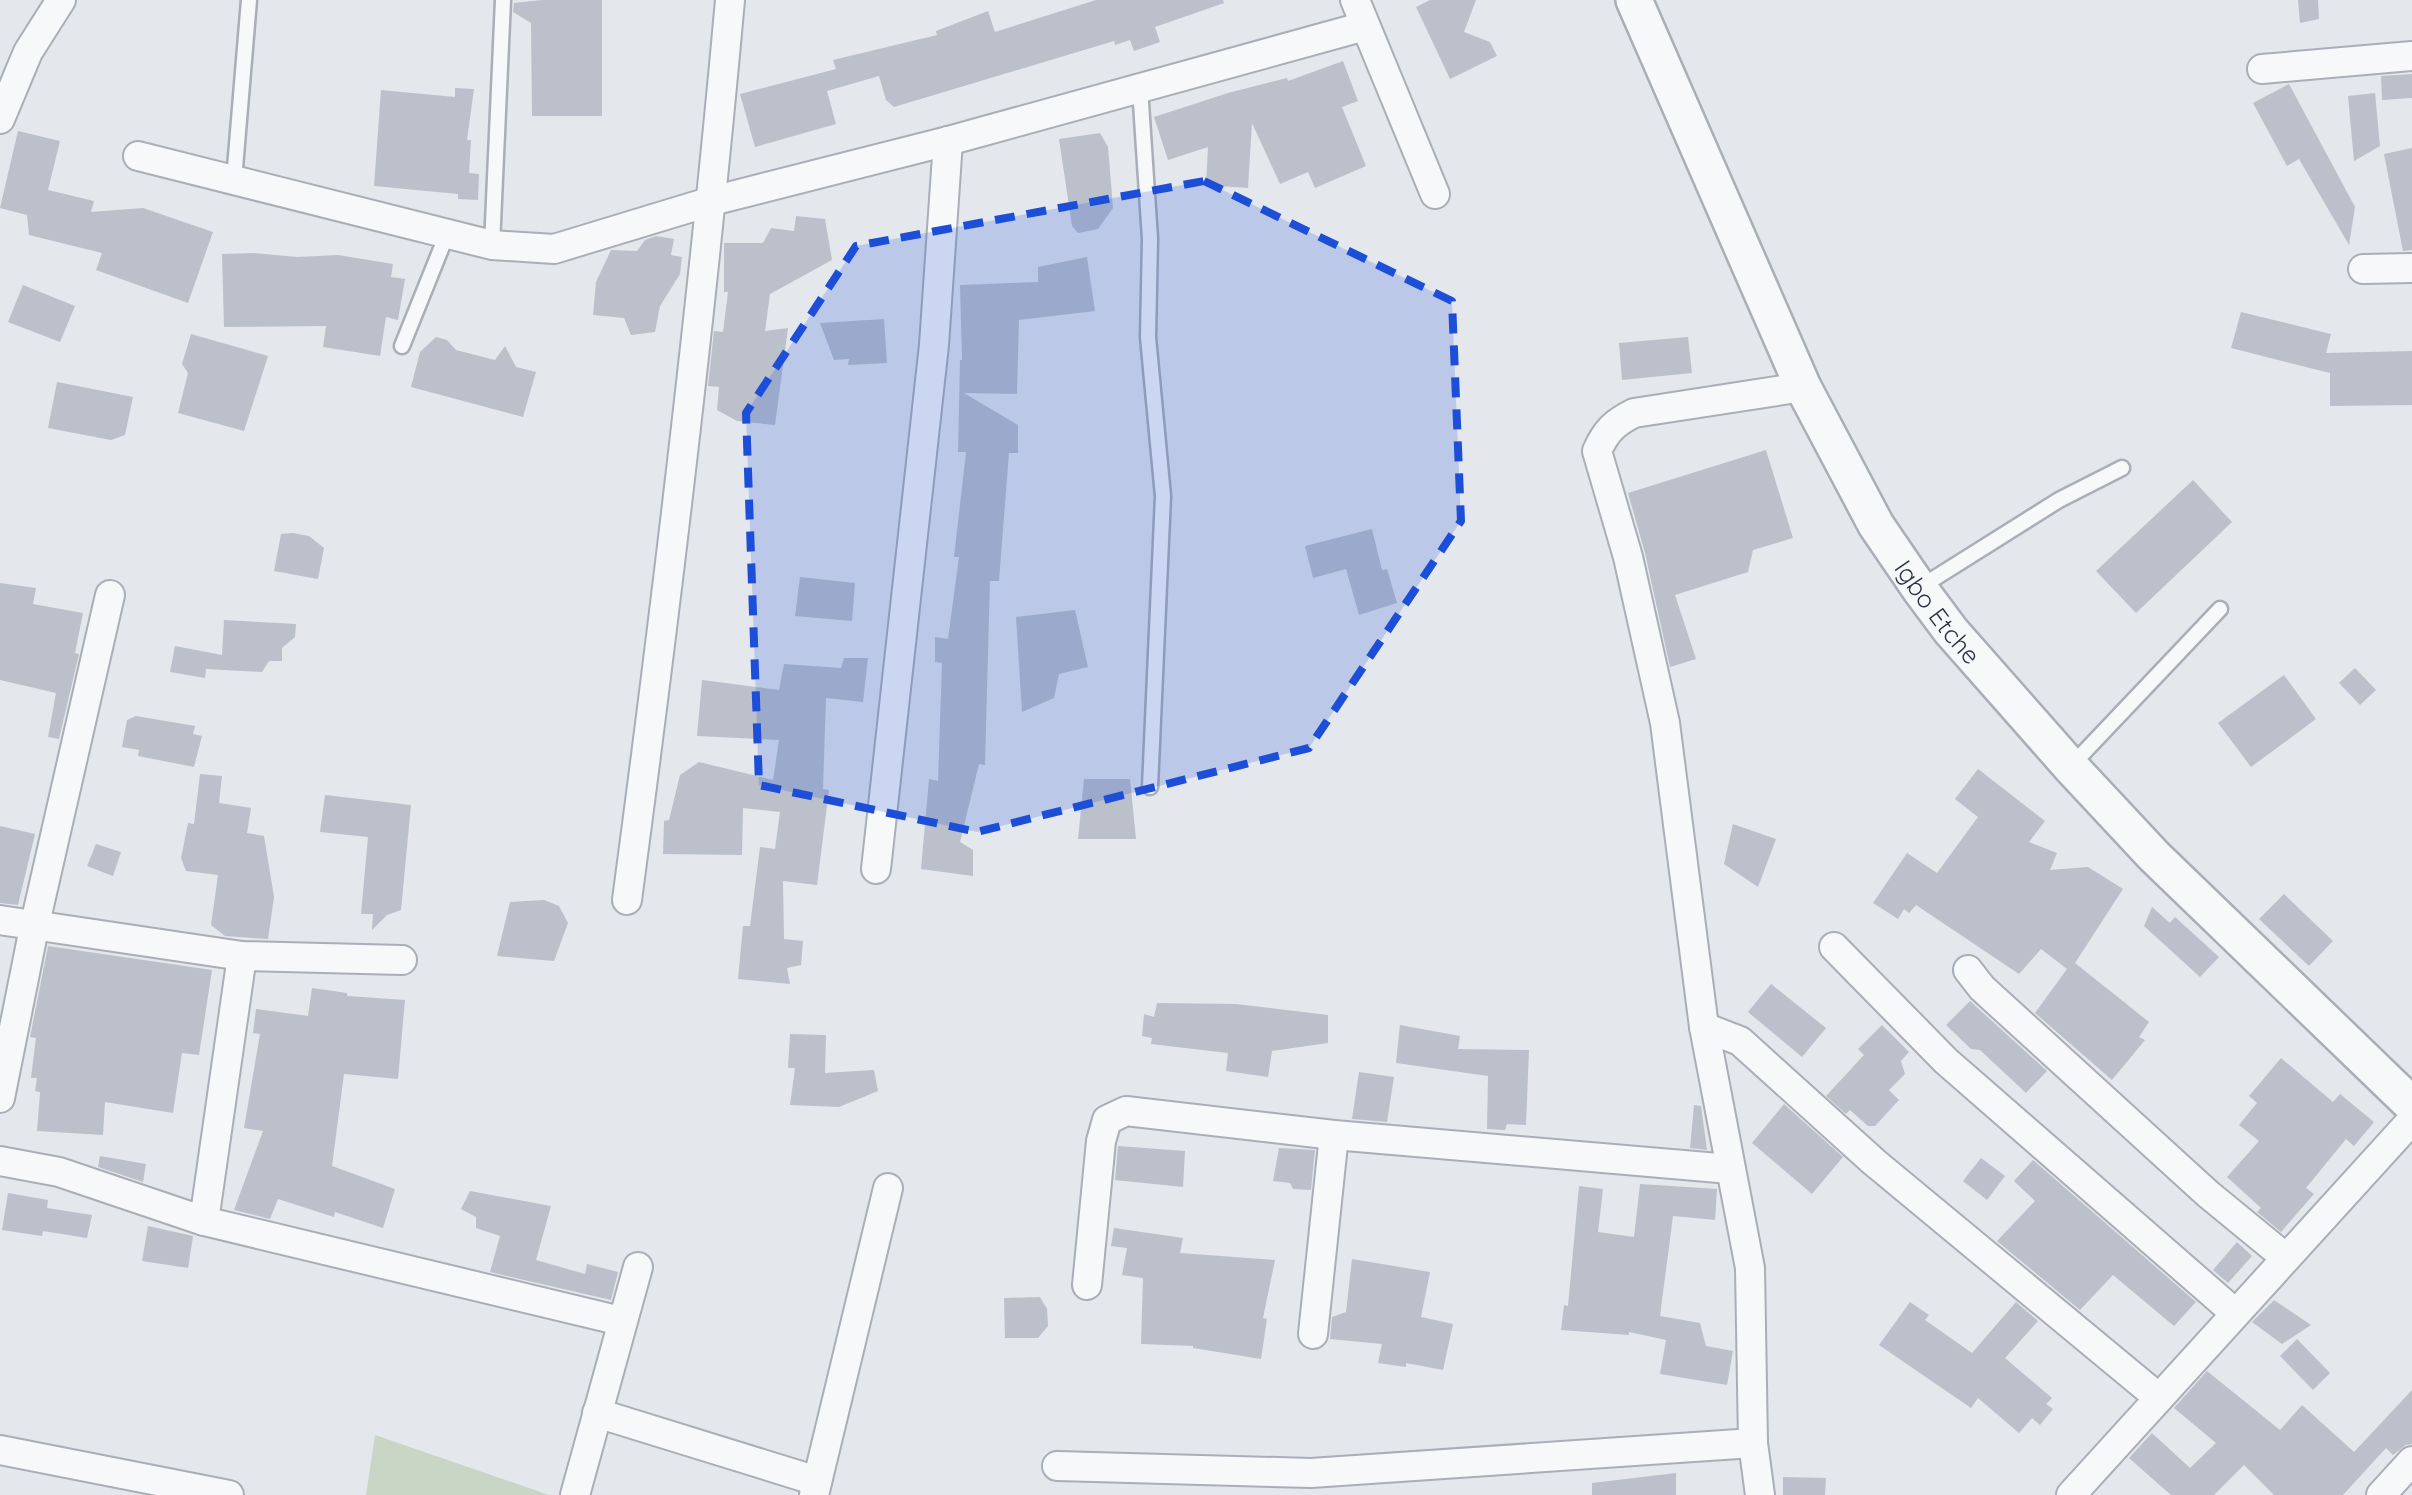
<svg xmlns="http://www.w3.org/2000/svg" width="2412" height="1495" viewBox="0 0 2412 1495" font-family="Quicksand,sans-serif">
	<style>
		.green { fill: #c9d6c5 }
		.building { fill: #bbc0ca }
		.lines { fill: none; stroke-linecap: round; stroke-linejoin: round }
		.service-casing { stroke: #a9aeb7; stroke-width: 19 }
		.minor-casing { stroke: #a9aeb7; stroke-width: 32 }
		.tertiary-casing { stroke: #a9aeb7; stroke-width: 40 }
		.service { stroke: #f7f8fa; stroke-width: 14 }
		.minor { stroke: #f7f8fa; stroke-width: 28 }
		.tertiary { stroke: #f7f8fa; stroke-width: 35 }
		.marked { fill: #1d4ed8; fill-opacity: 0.2; stroke: #1d4ed8; stroke-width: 8; stroke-dasharray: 20 12; stroke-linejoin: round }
		.labels { text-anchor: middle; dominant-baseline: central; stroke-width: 10; stroke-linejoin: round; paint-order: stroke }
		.street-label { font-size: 25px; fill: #2b3445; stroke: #f4f6f9 }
	</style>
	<rect width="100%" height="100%" fill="#e4e7ec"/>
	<polygon class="green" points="375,1435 549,1495 366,1495"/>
	<g class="building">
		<polygon points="542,0 602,0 602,116 532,116 531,23 513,12 514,3"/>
		<polygon points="1096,0 1223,0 1224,3 1155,27 1160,42 1134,51 1130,40 1115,45 1114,41 894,107 886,100 879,76 827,91 836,124 755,147 740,94 836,69 833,60 937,35 936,31 988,11 995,32"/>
		<polygon points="1430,0 1476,0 1464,32 1490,42 1497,56 1450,79 1416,7"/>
		<polygon points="2298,0 2318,0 2319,19 2300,23"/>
		<polygon points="1343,61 1358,101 1342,107 1366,166 1315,188 1308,172 1280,184 1252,123 1248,188 1206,185 1208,147 1168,160 1154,117 1228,93 1287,78 1288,81"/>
		<polygon points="2412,74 2412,98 2382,100 2381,76"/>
		<polygon points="2289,84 2355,207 2349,245 2299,159 2287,166 2253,103"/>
		<polygon points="455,88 474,89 467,140 471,140 469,173 479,174 478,200 458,199 458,194 374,186 381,90 455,97"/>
		<polygon points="2375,93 2380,146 2354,161 2348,96"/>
		<polygon points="18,131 60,141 48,190 94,201 91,212 143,208 213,232 188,303 96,270 102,253 29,235 27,215 0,208"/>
		<polygon points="1100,133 1108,147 1113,208 1098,229 1078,233 1072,226 1059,139"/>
		<polygon points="2412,148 2412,250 2403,251 2384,154"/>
		<polygon points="796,216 825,219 832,260 770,294 765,331 788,328 775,425 737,421 717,410 719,387 708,386 714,331 723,332 728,292 724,292 724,243 763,243 771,228 794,231"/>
		<polygon points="656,236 674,239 671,255 682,257 680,274 660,306 655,332 631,335 624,318 593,315 596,282 611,250 637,251 645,240"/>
		<polygon points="254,253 297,257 338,255 393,264 391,277 405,279 398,320 386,317 380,356 323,347 326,326 224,327 222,254"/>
		<polygon points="1087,257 1095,311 1019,320 1017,394 964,393 1018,425 1018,453 1009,453 999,581 990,581 985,765 979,764 960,842 973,850 973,876 921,869 929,779 938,781 942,663 935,662 935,637 948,639 959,557 954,557 966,452 958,452 960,360 962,360 960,285 1038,282 1038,267"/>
		<polygon points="23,285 75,306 60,342 8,322"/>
		<polygon points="2241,312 2331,334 2326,353 2412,351 2412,405 2330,406 2330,373 2231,348"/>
		<polygon points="884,319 887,363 848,365 849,359 834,360 820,323"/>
		<polygon points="191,334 268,356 244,431 178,413 188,373 182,364"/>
		<polygon points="436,337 447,340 456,350 495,360 505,346 516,367 536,372 523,417 411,387 420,352"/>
		<polygon points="1688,337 1692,373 1622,380 1619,343"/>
		<polygon points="57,382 133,397 125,435 111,440 48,428"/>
		<polygon points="1766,450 1793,538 1753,550 1748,572 1675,595 1696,659 1670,667 1645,553 1628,493"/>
		<polygon points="2193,480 2232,522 2136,613 2096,571"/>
		<polygon points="1372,529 1382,570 1387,569 1397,603 1359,615 1346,569 1313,578 1305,546"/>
		<polygon points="293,533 309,536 324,548 318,579 274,571 281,534"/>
		<polygon points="800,577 855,583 852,621 795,616"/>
		<polygon points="0,583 36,588 33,604 83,613 75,653 79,654 59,739 48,737 56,693 0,680"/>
		<polygon points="1075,610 1088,667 1059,674 1054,698 1022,712 1016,617"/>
		<polygon points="224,620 296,624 295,637 282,648 282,661 269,661 262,672 206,669 205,678 170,672 175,646 222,655"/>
		<polygon points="844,658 868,658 863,702 826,698 823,789 829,790 817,885 783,881 784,939 803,941 801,965 787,968 790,984 738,979 743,926 750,926 760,847 775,849 780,812 743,808 742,855 663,854 664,821 669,820 680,775 699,762 773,780 779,740 697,736 702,680 779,690 784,664 841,668"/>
		<polygon points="2355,668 2376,690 2360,705 2339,683"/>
		<polygon points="2284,675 2316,719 2251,767 2218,723"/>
		<polygon points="136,716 195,726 193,734 202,736 194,767 138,756 139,750 122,747 127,720"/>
		<polygon points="1978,769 2045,821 2029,842 2057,853 2050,870 2088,867 2123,889 2075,963 2149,1022 2139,1037 2145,1040 2112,1080 2035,1013 2067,969 2041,949 2019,974 1916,905 1909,913 1904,909 1898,919 1873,903 1907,853 1937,873 1978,817 1955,799"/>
		<polygon points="200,774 222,776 219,803 251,808 247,833 264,836 274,897 268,939 225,936 211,925 218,875 186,871 181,858 188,823 194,824"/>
		<polygon points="1084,779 1130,779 1136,839 1078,839"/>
		<polygon points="325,795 411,805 401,910 387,915 372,930 373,914 361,914 368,837 320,832"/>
		<polygon points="1733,824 1776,839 1758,887 1724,864"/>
		<polygon points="0,826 35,834 18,905 0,903"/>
		<polygon points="96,844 121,852 113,876 87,866"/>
		<polygon points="2284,894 2333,941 2309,966 2259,919"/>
		<polygon points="544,900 559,906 568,923 554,961 497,956 510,902"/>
		<polygon points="2152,907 2170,923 2175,917 2219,957 2200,977 2144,926"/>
		<polygon points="48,946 212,970 199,1055 182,1053 173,1113 105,1102 103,1135 37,1131 40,1092 35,1091 37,1078 31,1078 36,1038 30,1037"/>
		<polygon points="1771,984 1826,1028 1802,1057 1748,1012"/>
		<polygon points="312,988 347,993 347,996 405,1000 398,1079 344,1074 332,1166 395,1189 383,1228 335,1212 334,1217 278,1199 270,1219 234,1210 263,1131 244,1128 260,1034 253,1033 256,1009 308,1016"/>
		<polygon points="1970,1001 2047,1071 2026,1093 1980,1050 1971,1049 1946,1025"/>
		<polygon points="1157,1003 1236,1004 1328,1015 1328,1043 1272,1051 1268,1077 1226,1071 1228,1053 1151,1044 1152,1038 1142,1036 1144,1014 1154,1017"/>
		<polygon points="1400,1025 1460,1036 1458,1049 1529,1050 1526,1125 1507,1124 1505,1130 1487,1129 1488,1076 1396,1063"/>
		<polygon points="1882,1025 1909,1052 1901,1061 1905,1074 1889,1090 1899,1100 1875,1126 1868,1126 1850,1110 1846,1114 1826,1096 1864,1055 1858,1049"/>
		<polygon points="790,1034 826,1035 825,1073 874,1070 878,1091 839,1107 790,1105 795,1068 788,1068"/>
		<polygon points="2281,1058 2333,1102 2340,1094 2374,1122 2354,1146 2346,1139 2306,1188 2314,1194 2281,1232 2257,1212 2261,1208 2227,1177 2259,1141 2239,1125 2257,1103 2249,1096"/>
		<polygon points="1359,1072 1394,1077 1387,1122 1352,1119"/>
		<polygon points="1784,1104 1843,1157 1812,1194 1752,1143"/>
		<polygon points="1694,1105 1701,1106 1707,1150 1690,1148"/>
		<polygon points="1118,1146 1185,1151 1183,1187 1115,1180"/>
		<polygon points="1279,1148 1315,1150 1311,1190 1293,1189 1290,1183 1273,1181"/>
		<polygon points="100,1156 146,1164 143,1182 98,1167"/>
		<polygon points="1981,1158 2005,1176 1987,1200 1963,1181"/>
		<polygon points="2033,1160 2196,1302 2174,1326 2113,1275 2080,1310 1997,1241 2035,1201 2014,1181"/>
		<polygon points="1640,1184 1717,1189 1715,1220 1673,1216 1660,1316 1700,1323 1706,1346 1733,1351 1727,1385 1660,1374 1666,1340 1629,1332 1629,1335 1561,1330 1564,1305 1568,1306 1579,1186 1603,1189 1598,1232 1634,1237"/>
		<polygon points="470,1191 551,1206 536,1260 585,1274 587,1264 618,1272 611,1300 490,1272 500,1236 476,1228 476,1217 461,1209"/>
		<polygon points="8,1193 48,1200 47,1208 92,1215 87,1238 43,1231 42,1236 2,1230"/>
		<polygon points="148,1226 193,1236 188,1268 142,1261"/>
		<polygon points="1114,1228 1183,1238 1180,1253 1275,1260 1263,1318 1267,1319 1261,1359 1193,1348 1193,1346 1141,1344 1143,1278 1122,1275 1127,1248 1111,1246"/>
		<polygon points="2237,1242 2252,1256 2228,1283 2213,1270"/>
		<polygon points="1352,1259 1430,1272 1421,1317 1453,1324 1443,1370 1406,1363 1406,1367 1378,1363 1382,1344 1330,1339 1332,1317 1346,1312"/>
		<polygon points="1040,1297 1047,1309 1048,1326 1038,1338 1005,1338 1004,1298"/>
		<polygon points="2274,1300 2311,1325 2282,1344 2252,1322"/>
		<polygon points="1910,1302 1929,1315 1925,1320 1972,1353 2016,1302 2038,1321 2005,1358 2052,1398 2046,1404 2053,1409 2040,1425 2032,1418 2019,1433 1978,1398 1971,1408 1879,1345"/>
		<polygon points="2297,1339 2330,1373 2313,1390 2280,1356"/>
		<polygon points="2207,1371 2280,1430 2302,1405 2354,1452 2412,1390 2412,1444 2406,1445 2393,1455 2386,1448 2343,1495 2274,1495 2244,1465 2214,1495 2171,1495 2129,1458 2152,1433 2190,1468 2216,1443 2174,1408"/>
		<polygon points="1676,1473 1676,1495 1592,1495 1592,1483"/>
		<polygon points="1783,1477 1826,1478 1825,1495 1783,1495"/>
	</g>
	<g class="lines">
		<defs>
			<g id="service">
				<polyline points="1140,88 1150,239 1148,337 1163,496 1150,787"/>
				<polyline points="234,180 249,0"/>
				<polyline points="492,245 503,0"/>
				<polyline points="402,346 447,234"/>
				<polyline points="1919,588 2059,500 2122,468"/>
				<polyline points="2071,766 2220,609"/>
			</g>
			<g id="minor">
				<polyline points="1355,0 1435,194"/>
				<polyline points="2262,69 2412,56"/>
				<polyline points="0,119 28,52 61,0"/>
				<polyline points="138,156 492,245 554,249 712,201 948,141 1365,26"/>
				<polyline points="2363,269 2412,268"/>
				<polyline points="876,869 934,345 948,141"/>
				<path d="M 627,900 C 667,601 703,301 730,0"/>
				<polyline points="0,920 242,956 402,960"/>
				<polyline points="1834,947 1946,1061 2235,1313"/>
				<polyline points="1968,970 1982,988 2208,1194 2286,1258"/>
				<polyline points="1704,1027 1740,1041 1874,1162 2159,1398"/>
				<polyline points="0,1098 34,928 110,595"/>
				<polyline points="0,1161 59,1172 204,1221 621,1321"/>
				<polyline points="204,1221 242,956"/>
				<polyline points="1087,1285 1101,1141 1107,1120 1126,1111 1334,1135 1730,1169"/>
				<polyline points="1313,1334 1334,1135"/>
				<polyline points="597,1413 817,1481"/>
				<polyline points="0,1450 229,1495"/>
				<polyline points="1057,1466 1311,1473 1753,1443"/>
				<polyline points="575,1495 638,1267"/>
				<polyline points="814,1495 888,1188"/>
				<path d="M 1760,1495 L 1753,1443 L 1750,1268 L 1704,1027 L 1665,723 L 1628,557 L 1597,451 C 1606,431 1614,423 1634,413 L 1803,387"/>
				<polyline points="2071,1495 2412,1120"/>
				<polyline points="2381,1495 2412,1461"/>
			</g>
			<g id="tertiary">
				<path id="s1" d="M 1634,0 L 1803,387 L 1876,525 L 1919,588 L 1951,631 L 2070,766 L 2154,856 L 2412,1105"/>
			</g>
		</defs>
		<use href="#service" class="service-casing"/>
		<use href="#minor" class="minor-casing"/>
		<use href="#tertiary" class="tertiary-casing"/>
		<use href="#service" class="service"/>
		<use href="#minor" class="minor"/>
		<use href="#tertiary" class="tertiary"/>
	</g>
	<path class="marked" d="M 1204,181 L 1452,301 L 1461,521 L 1309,748 L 977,832 L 759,785 L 746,413 L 856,246 Z"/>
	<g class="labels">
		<g class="street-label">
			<text stroke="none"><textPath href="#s1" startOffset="685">Igbo Etche</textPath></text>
		</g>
	</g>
</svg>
